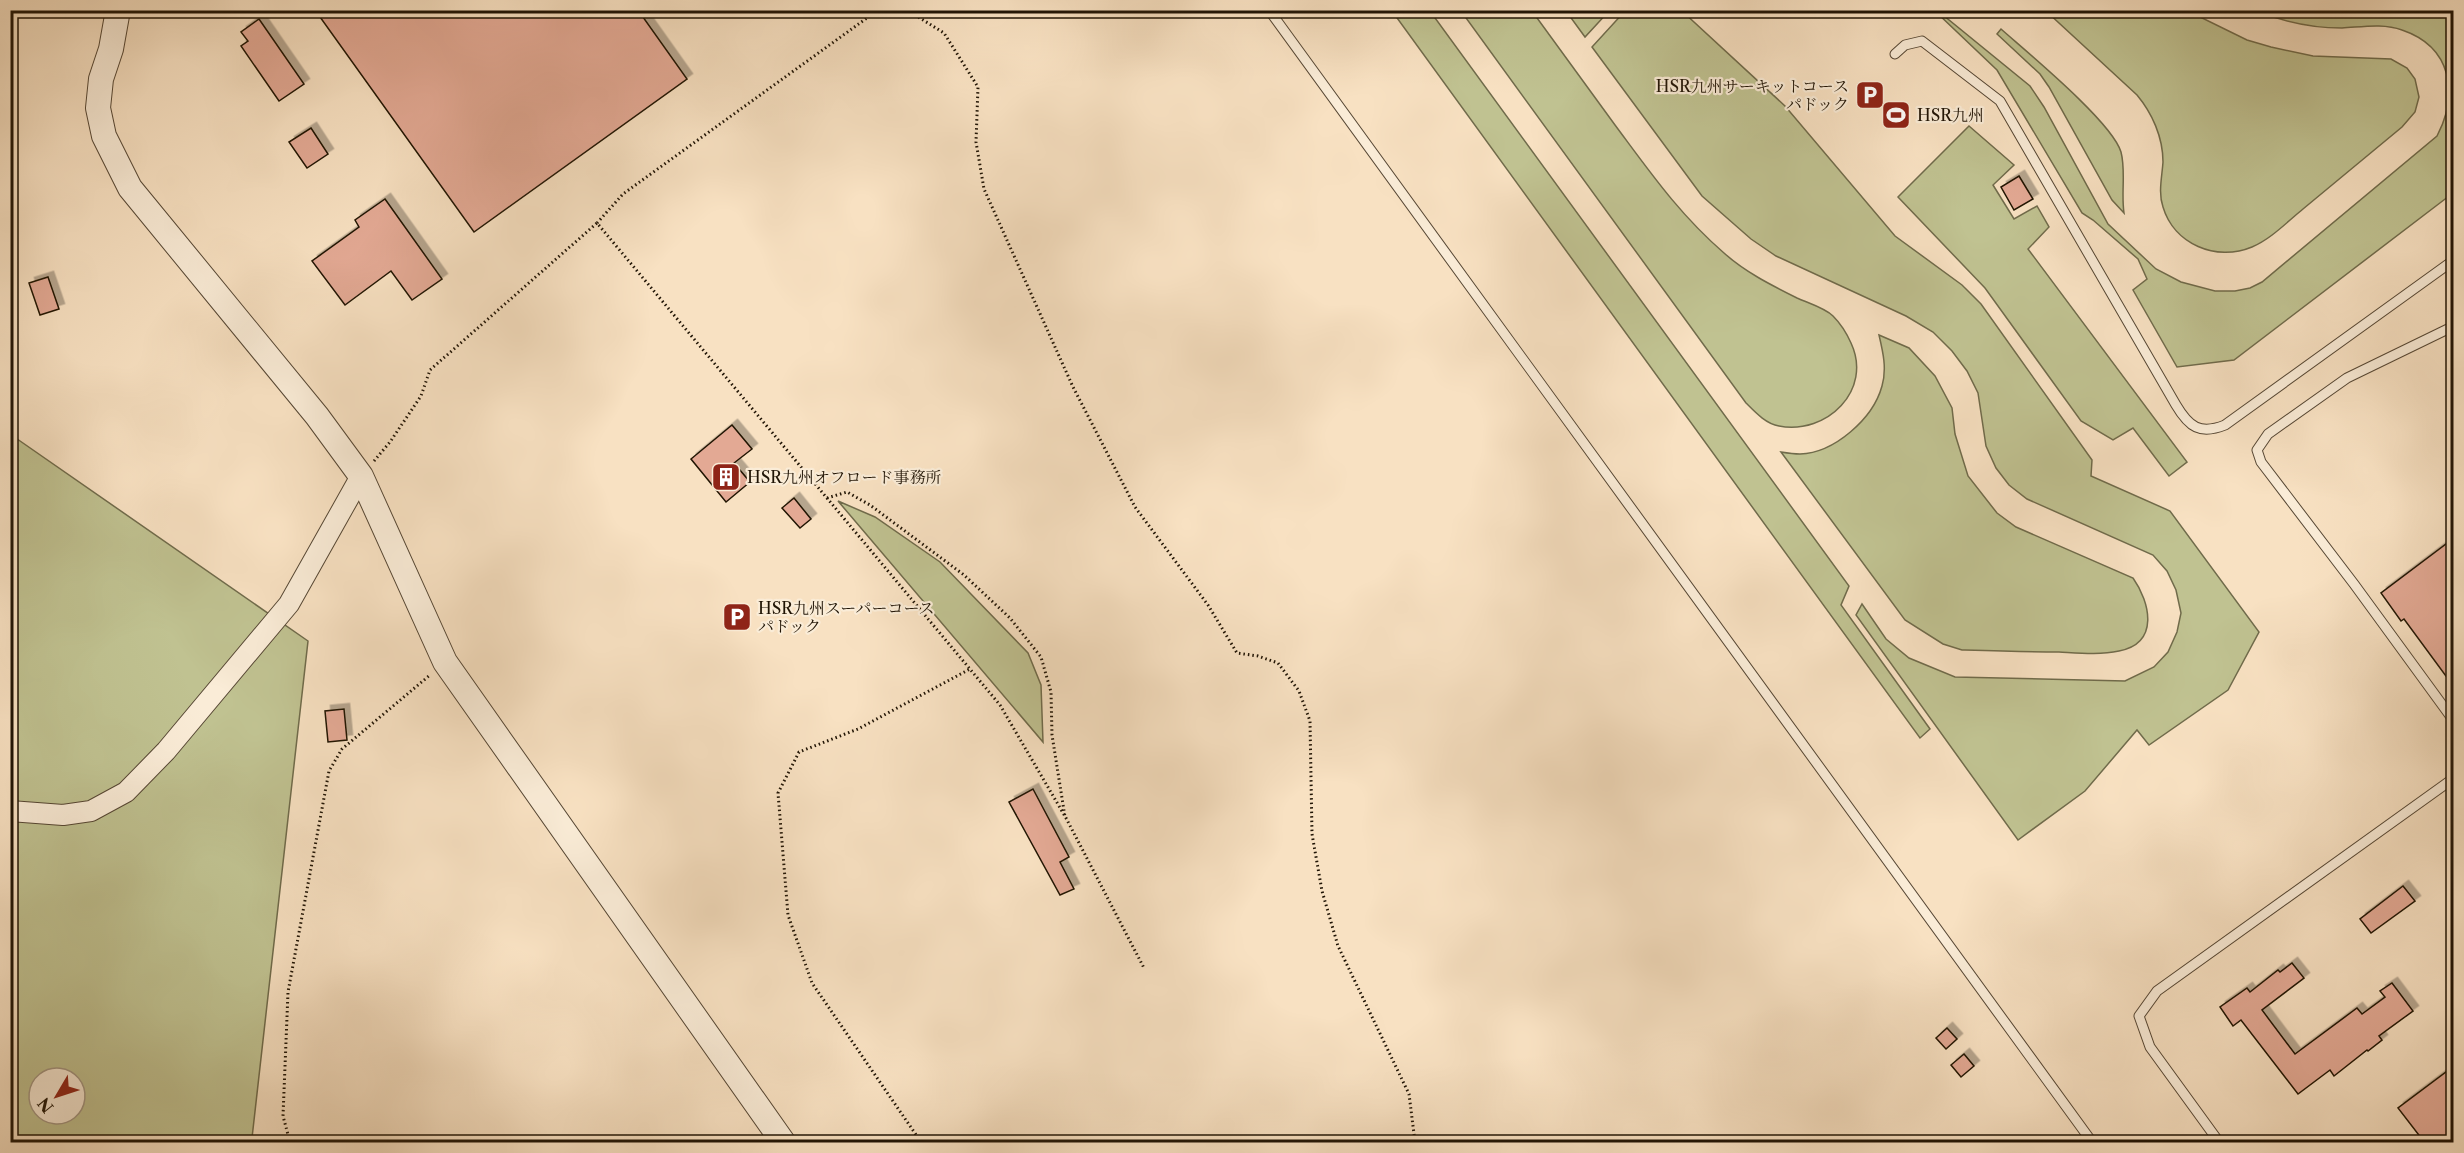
<svg xmlns="http://www.w3.org/2000/svg" width="2464" height="1153" viewBox="0 0 2464 1153" font-family="'Libre Caslon Text','Noto Serif JP',serif">
  <style>
    .green { fill: #c0c291; stroke: #706b4b; stroke-width: 1.5; fill-rule: evenodd }
    .building { fill: #e3a994; stroke: #201405; stroke-width: 1.5; filter: url(#shadow) }
    .lines { fill: none; stroke-linecap: round; stroke-linejoin: round }
    .service-casing { stroke: #564734; stroke-width: 11 }
    .minor-casing { stroke: #564734; stroke-width: 22 }
    .tertiary-casing { stroke: #564734; stroke-width: 26 }
    .path { stroke: #201405; stroke-width: 3; stroke-dasharray: 1.5 3; stroke-linecap: butt }
    .service { stroke: #faecd7; stroke-width: 9 }
    .minor { stroke: #faecd7; stroke-width: 20 }
    .tertiary { stroke: #faecd7; stroke-width: 24 }
    .labels { text-anchor: middle; dominant-baseline: central; stroke-width: 4.5; stroke-linejoin: round; paint-order: stroke }
    .poi-label { font-size: 16px; fill: #201405; stroke: #faecd7; text-anchor: start }
  </style>
  <defs>
    <filter id="shadow"><feDropShadow dx="5.5" dy="-5.5" stdDeviation="0" flood-color="#0004"/></filter>
  </defs>
  <rect width="100%" height="100%" fill="#f8e1c2"/>
  <filter id="stains"><feTurbulence type="fractalNoise" baseFrequency=".00333" numOctaves="4"/><feColorMatrix values="0 0 0 0 .2 0 0 0 0 .09 0 0 0 0 .02 0 0 0 .5 -.17"/></filter>
  <radialGradient id="worn" r=".72"><stop offset=".6" stop-color="#630" stop-opacity="0"/><stop offset="1" stop-color="#630" stop-opacity=".3"/></radialGradient>
  <g class="green">
    <polygon points="1392,11 1430,11 1849,586 1841,605 1930,729 1920,738"/>
    <path d="M1461 11H1532C1560 49 1587 87 1615 125 1650 172 1679 214 1724 253 1745 272 1771 285 1797 298 1808 303 1825 308 1833 316 1840 323 1847 334 1851 343 1873 390 1827 435 1779 426 1766 424 1755 412 1746 403Z"/>
    <polygon points="1566,11 1609,11 1585,37"/>
    <polygon points="1625,11 1682,11 1785,106 1895,236 1962,285 1981,304 2092,460 2091,476 2170,511 2259,632 2228,690 2149,745 2137,730 2085,791 2018,840 1856,615 1862,604 1886,639 1909,658 1955,677 2125,681 2154,667 2168,652 2177,632 2181,613 2176,590 2167,571 2153,555 2027,499 2009,485 1996,468 1986,446 1978,393 1967,371 1952,351 1933,332 1906,316 1776,256 1751,239 1702,196 1592,47"/>
    <path d="M1935 11H1938L2030 86 2044 107 2108 224 2156 269 2181 282 2215 291H2235L2250 288 2262 282 2437 136C2459 94 2452 47 2402 30 2383 23 2362 27 2342 28 2314 28 2282 21 2256 11H2453V193L2234 360 2177 367 2133 290 2147 279 2138 259 2093 220 2082 213 1997 70Z"/>
    <path d="M2046 11H2188L2247 40 2271 47 2313 56 2391 59 2407 68 2415 79 2419 97 2415 112 2402 127C2369 154 2336 182 2303 209 2287 222 2271 239 2252 247 2216 262 2174 244 2163 207 2158 193 2162 177 2163 162 2163 137 2152 113 2137 95Z"/>
    <path d="M2001 29C2028 53 2112 122 2121 152 2126 171 2121 193 2124 213L2112 200 2049 87 2040 74 1997 34Z"/>
    <polygon points="1969,126 2014,165 1993,185 2014,219 2037,206 2049,227 2028,249 2187,462 2169,476 2133,428 2113,440 2081,421 1985,288 1898,197"/>
    <path d="M1879 335 1909 348 1935 376 1952 408 1955 434 1968 476 1997 513 2016 527 2133 578C2150 602 2160 643 2119 651 2100 655 2079 653 2059 652 2027 652 1995 651 1962 650L1943 644 1905 620 1781 452C1787 453 1793 454 1800 454 1834 453 1873 419 1882 386 1887 369 1883 352 1879 335Z"/>
    <path d="M10 434 308 641 252 1138 256 1142H11ZM39 1078H75V1114H39Z"/>
    <polygon points="838,501 875,517 940,562 1028,653 1041,685 1043,742"/>
  </g>
  <g class="building">
    <polygon points="315,10 638,10 687,79 474,232"/>
    <polygon points="259,19 304,84 279,101 241,46 248,41 241,32"/>
    <polygon points="311,128 328,154 307,168 289,142"/>
    <polygon points="2019,176 2033,199 2014,210 2001,187"/>
    <polygon points="385,199 442,279 412,300 391,271 345,305 312,261 359,227 355,220"/>
    <polygon points="48,277 59,309 40,315 29,283"/>
    <polygon points="732,425 752,449 734,463 750,482 726,502 691,459"/>
    <polygon points="794,498 811,519 800,528 782,508"/>
    <polygon points="2454,538 2454,687 2404,619 2401,621 2381,593"/>
    <polygon points="344,709 347,740 328,742 325,711"/>
    <polygon points="1033,789 1069,857 1060,862 1074,889 1060,895 1009,802"/>
    <polygon points="2403,886 2415,901 2371,933 2360,919"/>
    <polygon points="2292,963 2304,978 2262,1010 2295,1054 2357,1008 2362,1014 2385,997 2380,991 2392,983 2413,1011 2379,1036 2382,1040 2368,1051 2367,1050 2334,1076 2330,1070 2298,1094 2241,1020 2233,1026 2220,1007 2247,988 2250,992 2278,970 2280,972"/>
    <polygon points="1947,1028 1957,1039 1946,1049 1936,1038"/>
    <polygon points="1964,1054 1974,1066 1961,1077 1951,1065"/>
    <polygon points="2454,1066 2454,1143 2425,1143 2398,1108"/>
  </g>
  <g class="lines">
    <g class="service-casing">
      <g id="service">
        <polyline points="1269,10 2092,1142"/>
        <path d="M1895 54 1905 45 1922 41 2000 101 2176 405C2189 427 2200 435 2225 425L2454 260"/>
        <polyline points="2454,326 2347,378 2268,434 2257,450 2261,462 2354,584 2454,721"/>
        <polyline points="2219,1142 2150,1047 2139,1016 2157,991 2454,778"/>
      </g>
    </g>
    <g class="minor-casing">
      <polyline id="minor" points="10,811 63,815 91,811 126,792 166,751 289,604 361,476"/>
    </g>
    <g class="tertiary-casing">
      <polyline id="tertiary" points="118,10 111,49 101,79 98,108 104,136 130,188 317,416 361,476 445,662 783,1142"/>
    </g>
    <g class="path">
      <polyline points="907,10 944,33 978,87 976,142 984,189 1073,387 1135,507 1208,605 1237,653 1258,656 1278,663 1299,691 1310,721 1312,834 1322,891 1338,946 1409,1094 1415,1142"/>
      <polyline points="597,223 623,194 878,10"/>
      <polyline points="374,461 390,442 421,396 430,370 597,223 1000,705 1066,818 1144,968"/>
      <polyline points="827,498 847,492 870,505 964,575 1010,618 1041,657 1051,692 1052,735 1065,817"/>
      <polyline points="290,1142 283,1116 288,992 329,771 342,749 430,675"/>
      <polyline points="921,1142 812,983 788,915 778,793 799,752 858,729 970,669"/>
    </g>
    <use href="#service" class="service"/>
    <use href="#minor" class="minor"/>
    <use href="#tertiary" class="tertiary"/>
  </g>
  <defs>
    <g id="parking-square" transform="scale(1.5)"><rect x="-9" y="-9" width="18" height="18" rx="4" fill="#8f2418" stroke="#faecd7"/><path d="M-3.5-5.5H1a3.5 3.5 0 0 1 0 7H-1V5.5H-3.5ZM-1-3.4V-.6H.8a1.4 1.4 0 0 0 0-2.8Z" fill="#fff"/></g>
    <g id="stadium-square" transform="scale(1.5)"><rect x="-9" y="-9" width="18" height="18" rx="4" fill="#8f2418" stroke="#faecd7"/><path d="M0-5a6.5 5 0 1 0 0 10a6.5 5 0 1 0 0-10ZM-3.5-1.8h7v3.6h-7Z" fill="#fff"/></g>
    <g id="building-square" transform="scale(1.5)"><rect x="-9" y="-9" width="18" height="18" rx="4" fill="#8f2418" stroke="#faecd7"/><path d="M-4-6H4V6H1V3H-1V6H-4ZM-2.5-4.3h1.7v1.8h-1.7ZM.8-4.3h1.7v1.8H.8ZM-2.5-1h1.7V.8h-1.7ZM.8-1h1.7V.8H.8Z" fill="#fff"/></g>
  </defs>
  <g fill-rule="evenodd">
    <use href="#parking-square" x="1870" y="95"/>
    <use href="#stadium-square" x="1896" y="115"/>
    <use href="#building-square" x="726" y="477"/>
    <use href="#parking-square" x="737" y="617"/>
  </g>
  <g class="labels">
    <g class="poi-label">
      <text x="1849" y="86" text-anchor="end">HSR九州サーキットコース<tspan x="1849" dy="18">パドック</tspan></text>
      <text x="1917" y="115">HSR九州</text>
      <text x="747" y="477">HSR九州オフロード事務所</text>
      <text x="758" y="608">HSR九州スーパーコース<tspan x="758" dy="18">パドック</tspan></text>
    </g>
  </g>
  <rect width="2464" height="1153" fill="none" stroke="#f8e1c2" stroke-width="36"/>
  <rect x="12" y="12" width="2440" height="1129" fill="none" stroke="#201405" stroke-width="3"/>
  <rect x="18" y="18" width="2428" height="1117" fill="none" stroke="#201405" stroke-width="1.5"/>
  <g transform="translate(57 1096) rotate(231)"><circle r="28" fill="#faecd7" stroke="#a39683" stroke-width="1.5"/>
  <path d="M0-4.5L10 22L0 15L-10 22Z" fill="#8f2418"/>
  <text y="-9" font-size="16" font-weight="bold" text-anchor="middle" fill="#201405">N</text>
  </g>
  <rect width="100%" height="100%" filter="url(#stains)"/>
  <rect width="100%" height="100%" fill="url(#worn)"/>
</svg>
